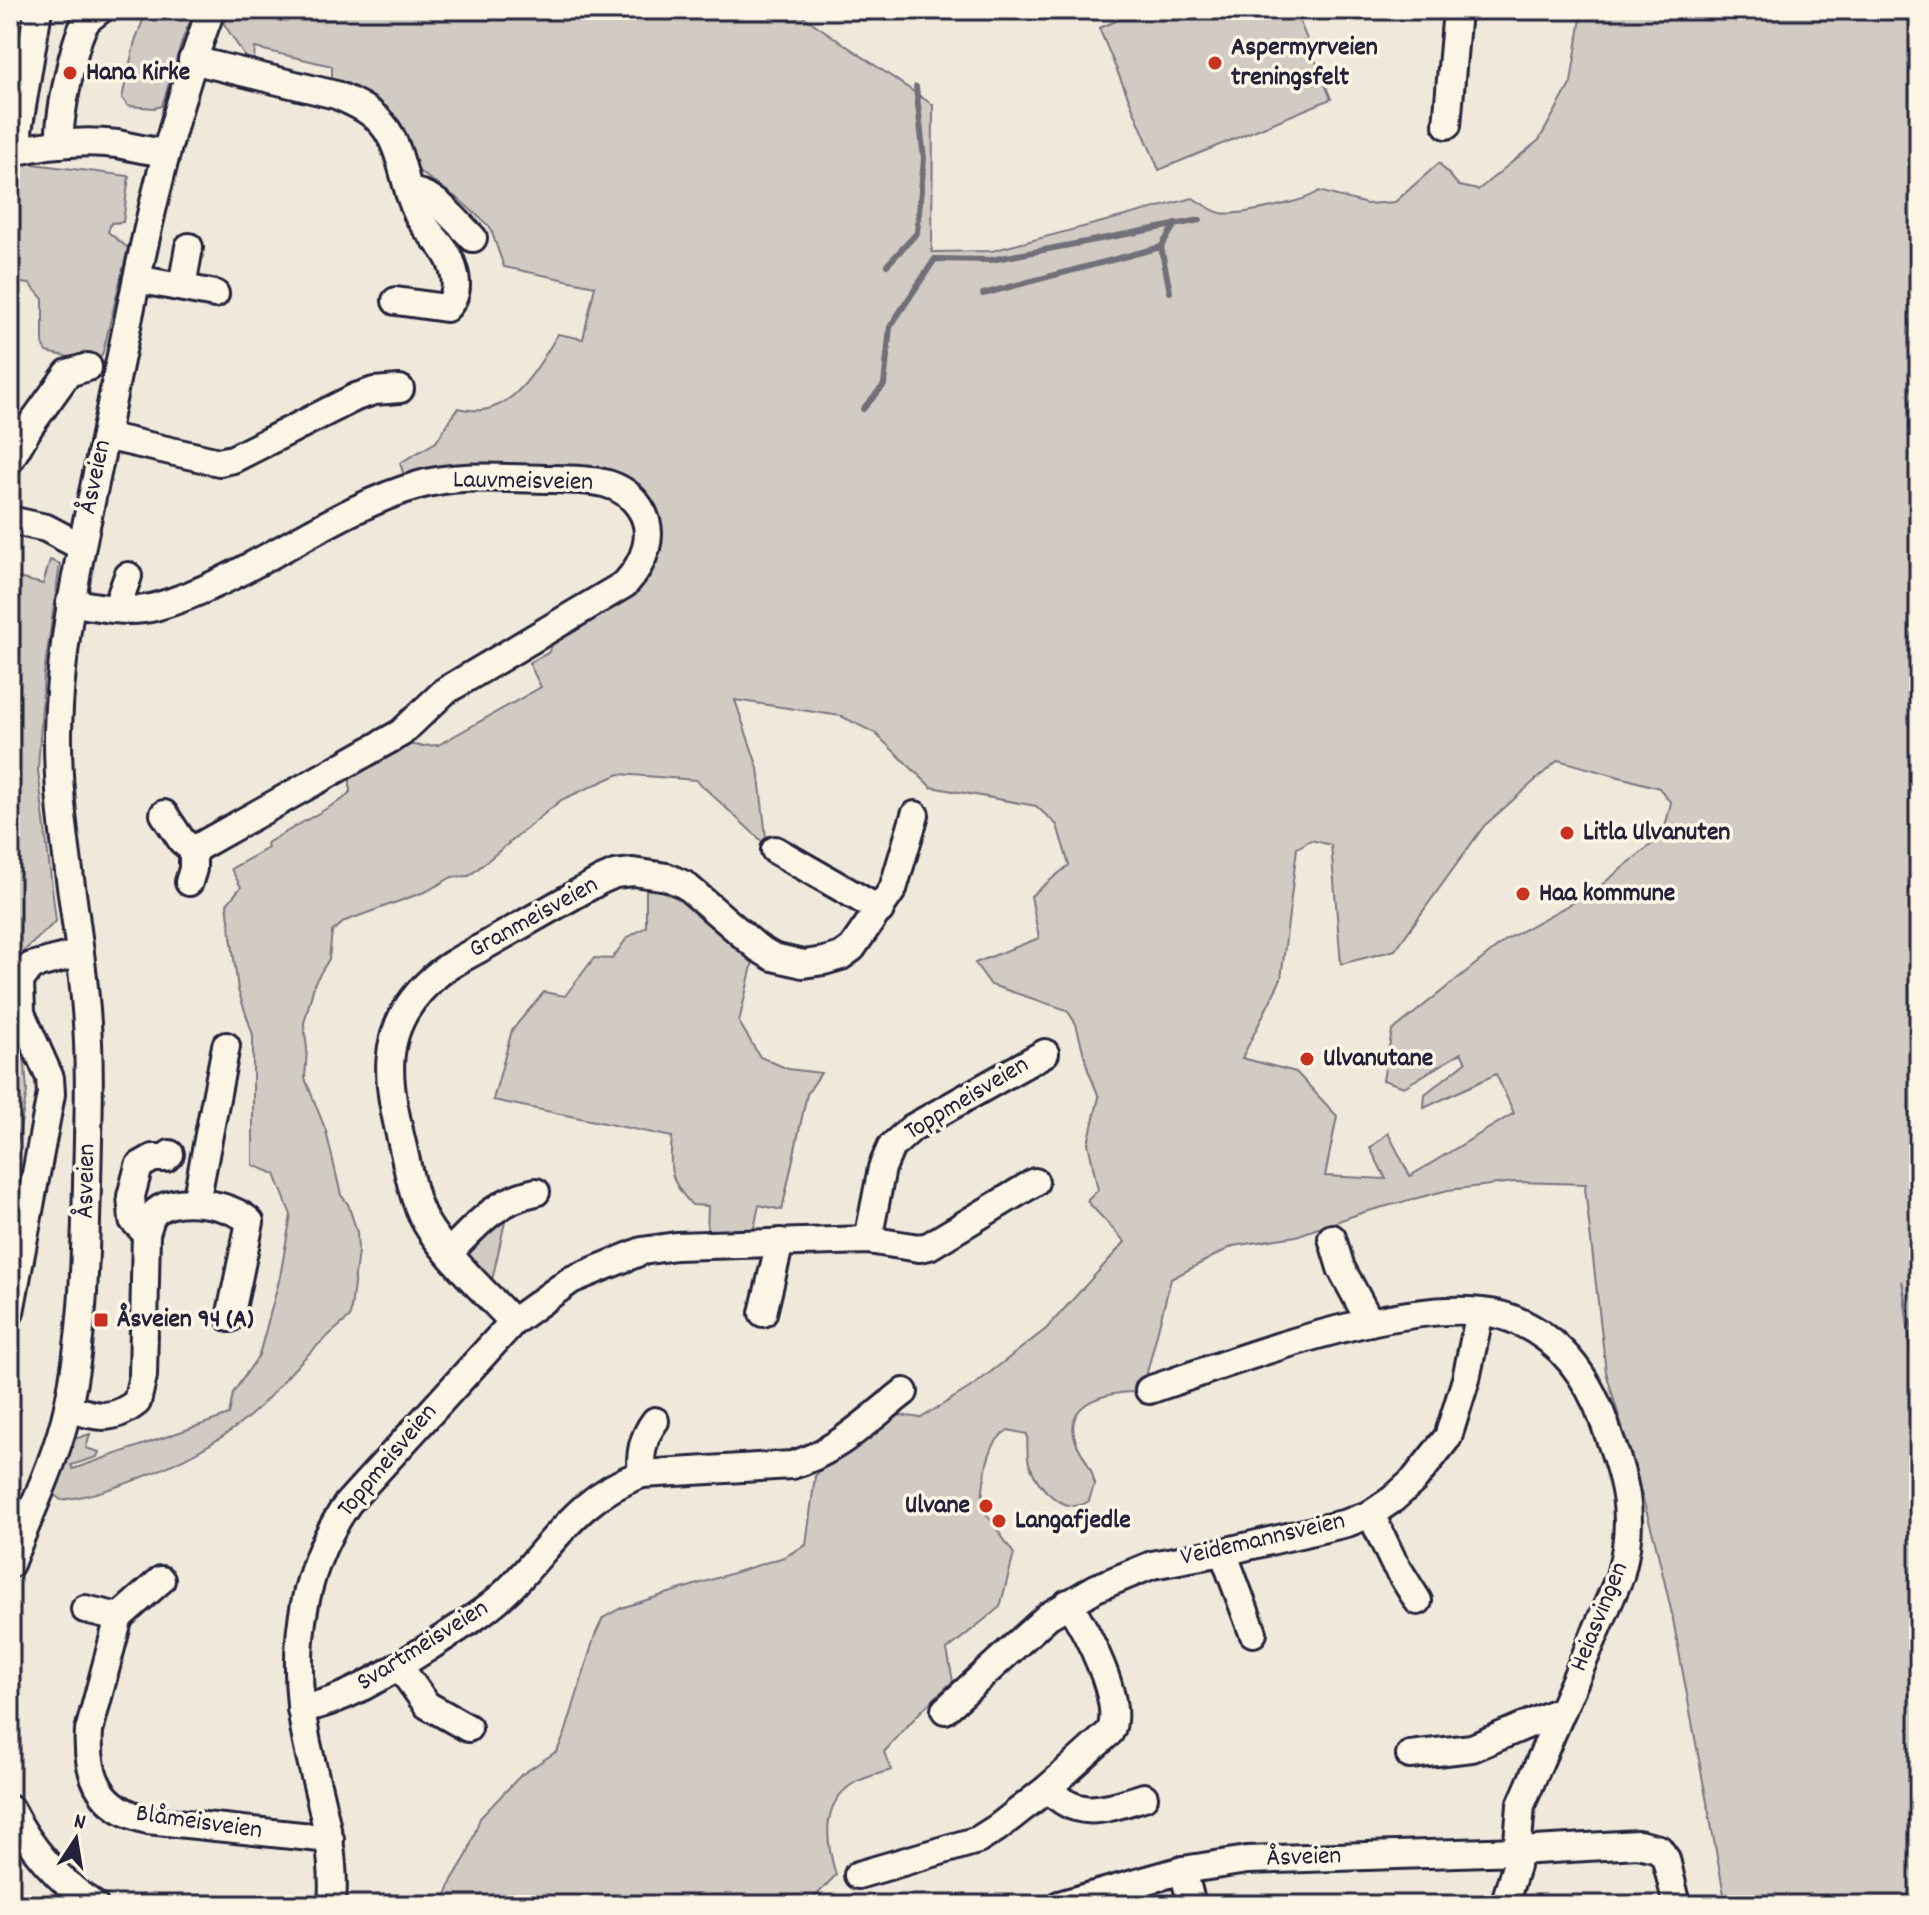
<svg xmlns="http://www.w3.org/2000/svg" width="1929" height="1915" viewBox="0 0 1929 1915" font-family="Dekko,sans-serif">
  <style>
    .green { fill: #d1cbc3; stroke: #7a767f; stroke-width: 2; fill-rule: evenodd }
    .lines { fill: none; stroke-linecap: round; stroke-linejoin: round }
    .stream { stroke: #716f79; stroke-width: 6 }
    .minor-casing { stroke: #22223b; stroke-width: 32 }
    .minor { stroke: #fcf5e5; stroke-width: 26 }
    .poi-dot { fill: #c8321e; stroke: #fcf5e5; stroke-width: 3 }
    .labels { text-anchor: middle; dominant-baseline: central; stroke-width: 7; stroke-linejoin: round; paint-order: stroke }
    .poi-label { font-size: 26px; font-weight: bold; fill: #22223b; stroke: #fcf5e5; text-anchor: start }
    .street-label { font-size: 26px; fill: #22223b; stroke: #fcf5e5 }
  </style>
  <rect width="100%" height="100%" fill="#efe8db"/>
  <filter id="ink" filterUnits="userSpaceOnUse"><feTurbulence type="fractalNoise" baseFrequency=".0125" numOctaves="2"/><feDisplacementMap in="SourceGraphic" scale="16" xChannelSelector="R" yChannelSelector="G"/><feConvolveMatrix kernelMatrix="1 2 1 2 8 2 1 2 1" color-interpolation-filters="sRGB"/></filter>
  <g filter="url(#ink)">
    <g class="green">
      <polygon points="10,10 27,10 18,162 129,176 123,222 111,223 108,232 128,248 103,352 98,363 46,352 43,343 43,299 30,284 10,282"/>
      <polygon points="147,10 195,10 183,38 162,106 155,108 128,106 122,98 135,41"/>
      <path d="M230 10H794L933 105 932 252 992 251 1193 198C1201 203 1212 211 1221 213 1237 216 1306 202 1319 191L1367 204 1395 202 1439 163 1459 186 1478 190 1539 140 1571 83 1582 11 1919 10V1363L1902 1280 1919 1413V1905H1726L1672 1614 1655 1541 1606 1372 1585 1188 1586 1184 1515 1182 1448 1190 1364 1212 1296 1236 1233 1246 1171 1279 1142 1392C1111 1391 1061 1400 1076 1442 1081 1454 1094 1470 1094 1483 1094 1488 1090 1496 1089 1501 1064 1517 1039 1488 1030 1466 1026 1458 1028 1443 1027 1434L1008 1430C984 1444 985 1481 981 1506L1014 1554 1000 1607 947 1650 953 1681 922 1710 884 1752 891 1770C879 1774 865 1777 854 1783 820 1804 826 1842 836 1875L807 1905H442L452 1880 467 1855 480 1818 521 1775 557 1751 565 1734 595 1635 603 1618 621 1608 784 1557 806 1545 815 1476 836 1453 875 1427 900 1415 921 1418 974 1385 1046 1329 1125 1242 1087 1201 1098 1190 1088 1143 1099 1097 1088 1070 1076 1024 1067 1010 991 985 975 963 1039 938 1031 896 1069 865 1057 825 1036 806 931 787 875 733 841 716 735 700 758 768 767 846 696 780 619 774 561 800 469 876 452 877 427 891 345 921 332 932 329 959 315 982 304 1023 307 1049 305 1078 326 1131 341 1195 348 1204 357 1232 358 1251 350 1317C331 1333 312 1349 296 1367 279 1385 264 1405 245 1420 201 1456 117 1493 61 1500L53 1494 74 1439 90 1434 86 1448 99 1452 97 1457 71 1465 73 1469 229 1415 233 1393 259 1355 280 1277 291 1215 275 1174 253 1165V1035L238 990 227 904 241 887 231 869 268 848 267 843 343 799 350 792V774L404 744 422 746 438 745 541 687 529 663 548 653 558 635 649 578 659 552 660 523 644 496 405 478 400 463 436 442 458 408C510 422 535 371 558 334L583 339 595 286 504 267 490 227 461 201 407 163 332 82V66L255 48 253 69 224 24ZM1558 760 1659 788 1671 803 1663 835 1594 891 1507 939 1392 1031 1383 1080 1404 1087 1461 1053 1466 1062 1425 1094 1424 1108 1496 1074 1514 1113 1410 1176 1388 1133 1370 1148 1386 1179 1325 1176 1337 1116 1296 1072 1242 1058 1281 979 1297 848 1311 840 1331 845 1341 964 1395 950 1484 826Z"/>
      <polygon points="1142,10 1295,10 1331,99 1159,170 1099,28"/>
      <polygon points="50,560 60,564 44,674 38,770 56,921 23,952 10,981 10,576 43,584"/>
      <path d="M646 881 691 902 754 957 739 1022 760 1057 788 1069 821 1073 807 1094 782 1210 759 1205 754 1229 707 1231 708 1206 692 1205C669 1181 669 1169 672 1137L493 1100 512 1030 544 992 565 996 594 958 612 959 627 938 646 927Z"/>
      <polygon points="10,1026 16,1035 15,1039 25,1063 27,1092 10,1180"/>
      <polygon points="506,1217 491,1285 467,1255 466,1249"/>
    </g>
    <g class="lines">
      <g class="stream">
        <polyline points="887,265 917,233 924,159 916,87"/>
        <polyline points="1170,292 1161,247 1176,223"/>
        <polyline points="983,294 1161,247"/>
        <polyline points="863,409 884,385 890,327 935,259 991,260 1200,220"/>
      </g>
      <g class="minor-casing">
        <g id="minor">
          <path d="M192 60 336 95C355 103 375 112 387 130 404 156 404 190 419 217 429 235 448 248 453 268 458 283 457 297 446 308L396 301"/>
          <polyline points="1447,125 1457,10"/>
          <path d="M60 144C58 121 73 41 86 22 89 18 96 13 100 10"/>
          <polyline points="20,150 18,131 38,10"/>
          <path d="M10 153C44 144 82 140 117 144 134 147 149 152 166 152"/>
          <path d="M409 192C433 190 457 223 473 238"/>
          <polyline points="137,279 215,294"/>
          <polyline points="182,287 189,247"/>
          <polyline points="105,436 219,462 233,459 356,397 374,391 400,389"/>
          <polyline points="10,460 30,426 68,373 88,367"/>
          <polyline points="10,520 46,528 80,546"/>
          <path d="M70 602C97 607 128 614 155 607 246 582 329 510 419 485 462 473 508 479 552 479 584 480 620 477 640 508 657 534 644 563 625 584L445 691 401 733 193 850"/>
          <polyline points="116,609 128,576"/>
          <polyline points="164,814 182,841 193,850"/>
          <polyline points="775,850 880,910"/>
          <polyline points="189,882 193,869 193,850"/>
          <polyline points="196,1202 226,1046"/>
          <polyline points="146,1233 133,1220 131,1196 139,1166 153,1158 166,1158 170,1154"/>
          <polyline points="1332,1238 1341,1268 1370,1322"/>
          <polyline points="868,1240 882,1168 891,1147 912,1128 1045,1053"/>
          <path d="M449 1253C475 1226 498 1199 536 1192"/>
          <polyline points="10,1312 51,1094 50,1078 21,1013 20,981 31,966 80,953"/>
          <polyline points="763,1313 780,1242"/>
          <path d="M513 1322C486 1293 454 1264 431 1231 415 1208 410 1179 404 1152 389 1088 374 1034 429 982 447 964 473 953 495 940 530 920 566 900 601 880L615 874 633 872 667 877 685 885 758 948 773 957 803 964 824 961 841 956 852 948 893 889 915 815"/>
          <path d="M1149 1390C1234 1362 1431 1284 1515 1320 1560 1339 1588 1377 1604 1422 1625 1480 1637 1514 1620 1576L1521 1805 1516 1866 1504 1905"/>
          <path d="M68 1408C97 1417 112 1422 137 1402L143 1376 146 1233C148 1228 150 1219 153 1215 170 1192 234 1204 250 1222L230 1318"/>
          <path d="M642 1474C639 1454 643 1437 655 1421"/>
          <polyline points="1371,1514 1393,1561 1418,1601"/>
          <polyline points="1223,1552 1253,1633"/>
          <path d="M10 1564C29 1515 57 1458 68 1407 84 1334 85 1259 87 1185 88 1127 91 1068 86 1010 79 917 57 827 58 733 60 631 85 534 105 435 134 292 160 147 211 10"/>
          <polyline points="85,1609 119,1617"/>
          <path d="M119 1617 89 1731C86 1778 101 1809 148 1820L330 1839"/>
          <polyline points="119,1617 161,1580"/>
          <polyline points="399,1666 427,1705 468,1728"/>
          <path d="M301 1709C349 1700 391 1671 432 1645 461 1626 491 1609 515 1583 557 1538 581 1496 642 1474L792 1465C835 1453 869 1419 904 1392"/>
          <polyline points="945,1710 1048,1616 1096,1588 1152,1565 1223,1552 1347,1523 1371,1514 1393,1499 1414,1480 1448,1437 1466,1379 1480,1312"/>
          <polyline points="1410,1755 1472,1748 1562,1710"/>
          <path d="M1048 1788C1078 1822 1107 1808 1144 1797"/>
          <path d="M10 1809C30 1848 58 1880 94 1905"/>
          <polyline points="1183,1870 1192,1905"/>
          <path d="M858 1875 978 1840 997 1828 1048 1788 1110 1732C1125 1703 1086 1629 1068 1603"/>
          <path d="M332 1905C337 1849 319 1797 307 1743 290 1660 298 1574 348 1503L513 1322 571 1280 642 1251 676 1246 868 1240 919 1248 929 1246 1035 1182"/>
          <polyline points="1059,1905 1183,1870 1247,1860 1518,1851 1638,1844 1659,1849 1666,1859 1677,1905"/>
        </g>
      </g>
      <use href="#minor" class="minor"/>
    </g>
  </g>
  <g class="poi-dot">
    <circle cx="1215" cy="63" r="8"/>
    <circle cx="70" cy="73" r="8"/>
    <circle cx="1567" cy="833" r="8"/>
    <circle cx="1523" cy="894" r="8"/>
    <circle cx="1307" cy="1059" r="8"/>
    <rect x="93" y="1312" width="16" height="16" rx="4"/>
    <circle cx="986" cy="1506" r="8"/>
    <circle cx="999" cy="1521" r="8"/>
  </g>
  <g class="labels">
    <g class="poi-label">
      <text x="1231" y="48">Aspermyrveien<tspan x="1231" dy="30">treningsfelt</tspan></text>
      <text x="86" y="73">Hana Kirke</text>
      <text x="1583" y="833">Litla Ulvanuten</text>
      <text x="1539" y="894">Haa kommune</text>
      <text x="1323" y="1059">Ulvanutane</text>
      <text x="117" y="1320">Åsveien 94 (A)</text>
      <text x="970" y="1506" text-anchor="end">Ulvane</text>
      <text x="1015" y="1521">Langafjedle</text>
    </g>
    <g class="street-label">
      <text transform="translate(96 477) rotate(-78)">Åsveien</text>
      <text transform="translate(523 482) rotate(1)">Lauvmeisveien</text>
      <text transform="translate(534 918) rotate(-29)">Granmeisveien</text>
      <text transform="translate(967 1099) rotate(-31)">Toppmeisveien</text>
      <text transform="translate(87 1181) rotate(-89)">Åsveien</text>
      <text transform="translate(388 1461) rotate(-50)">Toppmeisveien</text>
      <text transform="translate(1263 1540) rotate(-13)">Veidemannsveien</text>
      <text transform="translate(1600 1617) rotate(-68)">Heiasvingen</text>
      <text transform="translate(423 1646) rotate(-32)">Svartmeisveien</text>
      <text transform="translate(199 1823) rotate(8)">Blåmeisveien</text>
      <text transform="translate(1304 1858) rotate(-2)">Åsveien</text>
    </g>
  </g>
  <rect width="1929" height="1915" fill="none" stroke="#fcf5e5" stroke-width="40"/>
  <rect x="20" y="20" width="1889" height="1875" fill="none" stroke="#22223b" stroke-width="3" filter="url(#ink)"/>
  <g transform="translate(76 1839) rotate(12)" stroke="#fcf5e5" stroke-width="6" paint-order="stroke">
  <path d="M0-6L14 30L0 20L-14 30Z" fill="#22223b"/>
  <text y="-12" font-size="22" font-weight="bold" text-anchor="middle" fill="#22223b">N</text>
  </g>
</svg>
